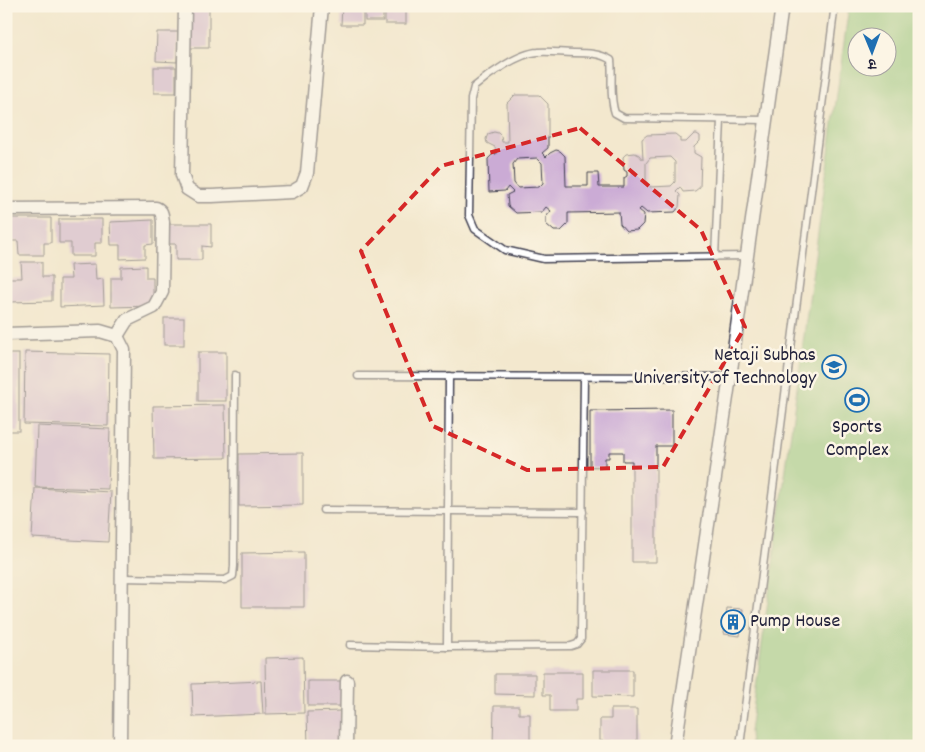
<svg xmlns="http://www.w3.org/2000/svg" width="925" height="752" viewBox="0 0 925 752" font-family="Dekko,'Playpen Sans Deva',sans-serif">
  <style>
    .green { fill: #8ec77b; stroke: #58745b; fill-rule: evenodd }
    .building { fill: #cbabd5; fill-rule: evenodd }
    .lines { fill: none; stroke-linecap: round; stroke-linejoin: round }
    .lane-casing { stroke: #414051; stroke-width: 9 }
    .street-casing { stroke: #414051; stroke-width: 15 }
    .lane { stroke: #fff; stroke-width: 6 }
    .street { stroke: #fff; stroke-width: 12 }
    .marked { fill: none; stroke: #d62828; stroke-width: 4; stroke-dasharray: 10 6; stroke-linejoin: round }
    .labels { text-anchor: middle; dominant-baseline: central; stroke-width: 5; stroke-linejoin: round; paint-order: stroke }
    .poi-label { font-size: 20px; fill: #22223b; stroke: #fcf5e5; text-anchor: end }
  </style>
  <rect width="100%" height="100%" fill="#fcf5e5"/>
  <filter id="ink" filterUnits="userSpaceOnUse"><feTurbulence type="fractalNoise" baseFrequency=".02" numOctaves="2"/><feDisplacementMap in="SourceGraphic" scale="10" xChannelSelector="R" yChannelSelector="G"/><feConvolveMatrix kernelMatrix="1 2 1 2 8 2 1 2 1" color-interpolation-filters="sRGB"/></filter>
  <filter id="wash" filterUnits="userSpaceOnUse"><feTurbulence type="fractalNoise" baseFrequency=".0096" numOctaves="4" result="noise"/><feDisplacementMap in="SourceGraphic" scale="20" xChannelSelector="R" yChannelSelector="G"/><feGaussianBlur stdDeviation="1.12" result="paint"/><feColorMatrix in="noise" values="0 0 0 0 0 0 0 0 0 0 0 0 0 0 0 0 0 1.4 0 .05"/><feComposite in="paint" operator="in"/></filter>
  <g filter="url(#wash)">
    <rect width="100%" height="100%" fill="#f3e8ce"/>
    <path class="green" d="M849 6H919V746H751L750 732ZM858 38H888V68H858Z"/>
    <g id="blocks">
      <g class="building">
        <polygon points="188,6 209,6 209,48 187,48"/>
        <polygon points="342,6 363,6 363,25 341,25"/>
        <rect x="365" y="6" width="18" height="15"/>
        <rect x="385" y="6" width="21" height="18"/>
        <polygon points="157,32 178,32 177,62 156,61"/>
        <rect x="154" y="67" width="22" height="26"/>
        <path d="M515 95H539L548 104V148L542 153 546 157 550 153 556 150 560 151 565 156 566 186H588V173H598L599 187H624V178L627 176V172L624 170 623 157 626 154 635 153 639 155 643 160 642 139 647 135 675 134 680 138V142H686L694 134H697L700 136V141L694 147V153L701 157 700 187 695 191 683 192 680 187 676 191 680 195 679 207 675 212 647 213 641 208 639 210 644 214 643 224 637 230 626 231 620 224 619 212 568 213V224L561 231H554L546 224V217L551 211 546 207 542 212 516 213 508 206 507 195 513 192 508 187 505 191 489 192 488 159 493 154H496L495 147 487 143 486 139 488 134 494 132 498 133 501 136 502 142H508L507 103ZM670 157 675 162V182L671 186 651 187 646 182V163L650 158ZM537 158 542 163 543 183 539 187 518 188 514 183 513 164 517 159Z"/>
        <polygon points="9,218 51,218 51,243 44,243 44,255 19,255 18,241 9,241"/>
        <polygon points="59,219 102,219 102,243 95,243 95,256 71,256 71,243 59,243"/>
        <polygon points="153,220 153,244 145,245 145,258 120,259 120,245 111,245 110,222"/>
        <polygon points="169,224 211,224 211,247 202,246 202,260 176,260 176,244 169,244"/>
        <polygon points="21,262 42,262 42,277 52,277 52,301 9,302 8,278 22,278"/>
        <polygon points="95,264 96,280 103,279 104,305 60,307 60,279 71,279 70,265"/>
        <polygon points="146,266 146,278 153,278 153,306 111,307 111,278 121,278 121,267"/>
        <rect x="164" y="318" width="20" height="27"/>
        <polygon points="25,352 109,354 108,426 24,424"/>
        <rect x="198" y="352" width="28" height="49"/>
        <rect x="6" y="354" width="13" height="77"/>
        <polygon points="225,405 226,458 154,459 153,406"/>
        <polygon points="672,410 672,446 656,446 656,562 632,562 632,461 623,461 623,452 609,452 609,458 605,458 605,467 590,467 590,411"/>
        <polygon points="37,426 110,429 108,489 35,487"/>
        <polygon points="303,453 303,505 239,506 239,454"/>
        <polygon points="35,488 111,492 108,542 32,538"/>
        <polygon points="304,552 304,607 242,607 242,553"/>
        <polygon points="727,608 743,609 740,636 724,634"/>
        <polygon points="303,657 304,713 266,714 265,658"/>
        <polygon points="593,670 633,670 633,697 593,696"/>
        <polygon points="543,672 583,672 583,699 576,699 576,711 550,711 550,695 543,695"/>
        <polygon points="495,674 535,674 535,695 495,694"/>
        <polygon points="261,681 263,714 193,717 192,684"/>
        <rect x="308" y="681" width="34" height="25"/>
        <polygon points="494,706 519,706 519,714 530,714 530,743 517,742 517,746 493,746"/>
        <polygon points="611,709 637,709 637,746 611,746 611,741 600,741 600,719 611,719"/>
        <polygon points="341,711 342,746 308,746 307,712"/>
      </g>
    </g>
  </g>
  <g filter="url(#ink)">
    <use href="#blocks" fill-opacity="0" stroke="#414051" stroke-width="1"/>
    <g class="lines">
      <g class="lane-casing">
        <g id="lane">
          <path d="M747 256 544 259 505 250 475 229 469 215 471 99 474 87C489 74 519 53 538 52 550 51 562 53 574 53 587 53 600 53 611 60 613 77 609 96 615 113L624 118 766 120"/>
          <polyline points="715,257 721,120"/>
          <polyline points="358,376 730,377"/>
          <polyline points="323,510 583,512"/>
          <polyline points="122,578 225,580 233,576 234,566 235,375"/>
          <polyline points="350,645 447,647 571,646 577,644 581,639 581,632 584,377"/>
          <polyline points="447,647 449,376"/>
          <polyline points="740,746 834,12 837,6"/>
        </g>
      </g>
      <g class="street-casing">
        <g id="street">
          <polyline points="185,6 182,175 187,189 198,196 212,196 292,192 302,186 307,173 322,6"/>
          <path d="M6 209 156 208C163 211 162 216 163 222L162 292 154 307 127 320 117 336"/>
          <polyline points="6,334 100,331 117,336 124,350 120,746"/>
          <polyline points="346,746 347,681"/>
          <polyline points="675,746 730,377 782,6"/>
        </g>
      </g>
      <use href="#lane" class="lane"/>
      <use href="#street" class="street"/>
    </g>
  </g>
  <path d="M0 0H925V752H0ZM580 128 701 230 745 327 663 467 527 470 433 426 361 251 441 166Z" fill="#f3e8ce" fill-opacity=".55" fill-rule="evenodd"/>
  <path class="marked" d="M580 128 701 230 745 327 663 467 527 470 433 426 361 251 441 166Z"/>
  <defs>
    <g id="university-ring" transform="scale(1.25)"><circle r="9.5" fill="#fcf5e5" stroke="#1f6fb2" stroke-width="1.5"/><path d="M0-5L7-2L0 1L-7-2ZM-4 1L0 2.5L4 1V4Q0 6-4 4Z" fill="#1f6fb2"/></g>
    <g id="stadium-ring" transform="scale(1.25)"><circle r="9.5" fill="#fcf5e5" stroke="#1f6fb2" stroke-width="1.5"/><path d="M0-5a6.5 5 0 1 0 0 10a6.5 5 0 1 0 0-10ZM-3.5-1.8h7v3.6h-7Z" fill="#1f6fb2"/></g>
    <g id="building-ring" transform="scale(1.25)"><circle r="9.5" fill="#fcf5e5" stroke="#1f6fb2" stroke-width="1.5"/><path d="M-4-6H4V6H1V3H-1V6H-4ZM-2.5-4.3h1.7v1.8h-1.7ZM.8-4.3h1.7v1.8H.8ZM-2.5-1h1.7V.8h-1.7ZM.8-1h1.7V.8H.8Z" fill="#1f6fb2"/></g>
  </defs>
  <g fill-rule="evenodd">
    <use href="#university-ring" x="834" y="367"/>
    <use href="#stadium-ring" x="857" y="400"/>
    <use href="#building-ring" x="733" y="622"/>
  </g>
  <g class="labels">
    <g class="poi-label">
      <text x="816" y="356">Netaji Subhas<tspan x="816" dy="23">University of Technology</tspan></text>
      <text x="857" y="428" text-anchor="middle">Sports<tspan x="857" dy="23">Complex</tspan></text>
      <text x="750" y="622" text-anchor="start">Pump House</text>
    </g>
  </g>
  <rect width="925" height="752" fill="none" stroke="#fcf5e5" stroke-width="25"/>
  <g transform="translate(872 52) rotate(179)"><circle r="24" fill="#fcf5e5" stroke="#a5a1a1"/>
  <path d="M0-4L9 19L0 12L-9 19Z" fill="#1f6fb2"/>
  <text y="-8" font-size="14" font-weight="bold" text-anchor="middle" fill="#22223b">उ</text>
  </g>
</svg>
